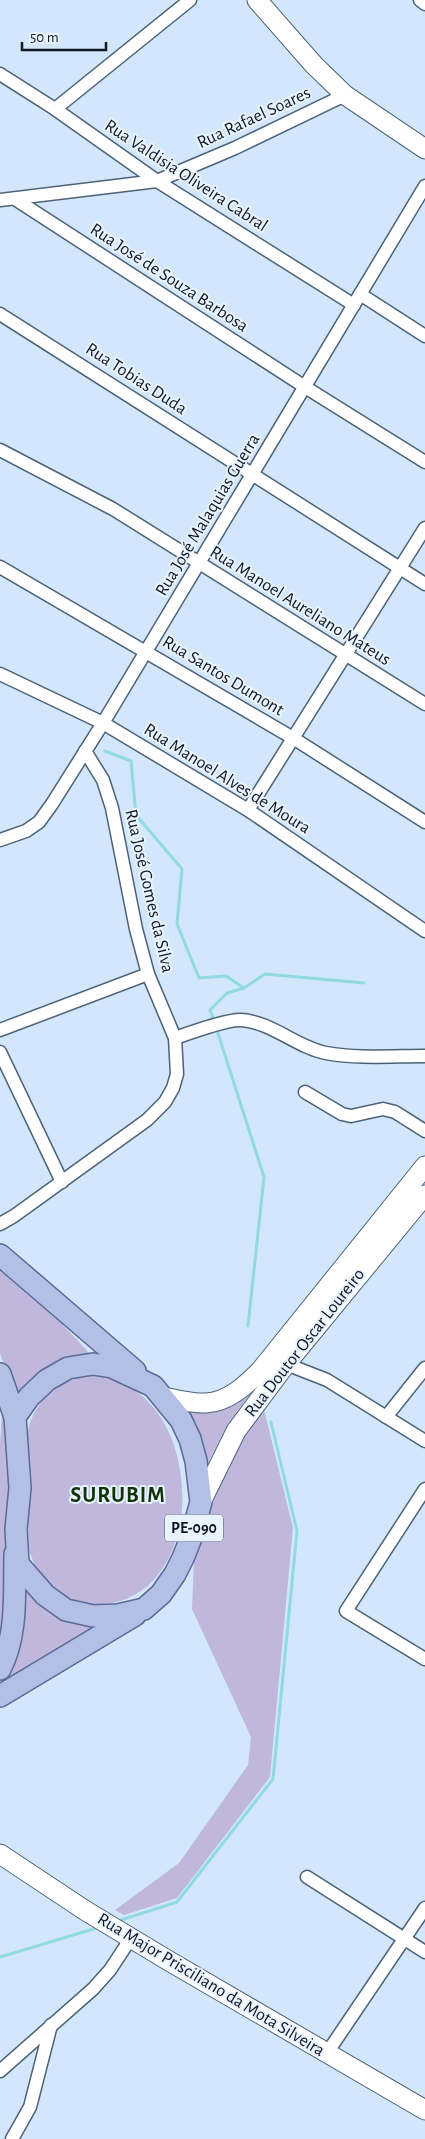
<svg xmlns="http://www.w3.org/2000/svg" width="425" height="2139" viewBox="0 0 425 2139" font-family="'Alegreya Sans',sans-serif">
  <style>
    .green { fill: #bfb8dc }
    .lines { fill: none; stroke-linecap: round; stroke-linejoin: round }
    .stream { stroke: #92dae3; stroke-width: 3 }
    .street-casing { stroke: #4c6278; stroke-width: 15 }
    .secondary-casing { stroke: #4c6278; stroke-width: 21 }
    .primary-casing { stroke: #5a6a97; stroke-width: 24 }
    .street { stroke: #fff; stroke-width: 12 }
    .secondary { stroke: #fff; stroke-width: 19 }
    .primary { stroke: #b4bfe6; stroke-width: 21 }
    .labels { text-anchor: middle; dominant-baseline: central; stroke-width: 4; stroke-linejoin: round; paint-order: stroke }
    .shield { fill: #e9f3fe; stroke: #515a64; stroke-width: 1 }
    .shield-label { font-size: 16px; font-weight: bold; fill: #101922 }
    .street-label { font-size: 18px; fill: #101922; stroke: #e9f3fe }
    .district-label { font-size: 22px; font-weight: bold; letter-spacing: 1px; fill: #123409; stroke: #e9f3fe }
  </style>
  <rect width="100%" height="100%" fill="#d3e7fc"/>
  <g class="green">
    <polygon points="0,1271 61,1323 91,1355 17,1405 0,1353"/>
    <path d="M94 1375C217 1388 212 1629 77 1602 52 1597 35 1572 29 1549 28 1519 26 1488 27 1457 27 1448 25 1438 28 1430 36 1398 61 1378 94 1375Z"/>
    <path d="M253 1390 223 1433 204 1470 187 1411C219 1414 227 1406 253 1390Z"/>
    <polygon points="262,1401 293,1528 270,1777 177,1898 124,1915 115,1910 179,1863 248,1765 251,1737 192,1609 195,1535 203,1503"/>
    <polygon points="2,1410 5,1412 11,1463 7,1605 0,1652 0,1445"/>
    <polygon points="25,1590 31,1595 109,1623 4,1680 2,1679"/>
  </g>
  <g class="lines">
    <g class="stream">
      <polyline points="105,751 131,761 136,815 182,869 177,924 199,978 226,976 244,988 227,993 210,1010 214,1021"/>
      <polyline points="244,988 265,974 364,983"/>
      <polyline points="216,1027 264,1177 248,1326"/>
      <polyline points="118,1921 177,1902 273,1779 297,1531 271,1422"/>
      <polyline points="0,1957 100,1927"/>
    </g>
    <g class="street-casing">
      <g id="street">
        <polyline points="420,0 425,4"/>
        <polyline points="0,74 55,109 157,181 354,305"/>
        <polyline points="55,109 190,0"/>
        <polyline points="15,199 305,387 425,462"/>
        <polyline points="0,200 157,181 235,148 345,95"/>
        <polyline points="360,294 425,336"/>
        <polyline points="0,314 425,584"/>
        <polyline points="0,450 113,509 425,704"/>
        <polyline points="0,567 293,738 425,822"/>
        <polyline points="0,674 103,723 248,810 425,931"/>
        <polyline points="248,810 425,528"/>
        <polyline points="0,840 26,831 39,822 52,804 103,723 425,186"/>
        <polyline points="0,1030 148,974"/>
        <path d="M175 1038C189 1033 228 1019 241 1020 272 1022 296 1047 326 1053 358 1059 393 1056 425 1056"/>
        <polyline points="0,1052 62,1182"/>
        <polyline points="305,1092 342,1114 351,1116 383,1109 395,1112 425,1131"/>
        <polyline points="0,1224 14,1216 147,1120 165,1102 173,1088 177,1074 175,1038 148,974 136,929 112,808 103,780 85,751"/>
        <polyline points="286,1364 327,1380 425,1441"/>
        <polyline points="386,1417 425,1368"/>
        <polyline points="425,1489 346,1611 425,1659"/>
        <polyline points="307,1877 425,1952"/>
        <polyline points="327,2053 425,1908"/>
        <polyline points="0,2071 93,1989 110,1970 131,1938"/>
        <polyline points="12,2139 30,2107 51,2025"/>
      </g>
    </g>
    <g class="secondary-casing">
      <g id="secondary">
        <polyline points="257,0 314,65 345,95 425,149"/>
        <path d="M162 1397C176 1399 192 1404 206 1403 228 1402 246 1385 260 1371L425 1166"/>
        <polyline points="201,1502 236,1431 286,1364 425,1195"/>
        <polyline points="0,1854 86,1911 169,1961 425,2110"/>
      </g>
    </g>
    <g class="primary-casing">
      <g id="primary">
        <polyline points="0,1255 135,1371"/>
        <polygon points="93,1364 112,1367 153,1386 181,1420 190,1439 196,1461 201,1502 191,1538 183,1558 175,1574 161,1594 144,1609 118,1615 93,1616 66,1610 45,1595 18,1564 16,1529 20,1488 15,1417 29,1397 47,1380 68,1368"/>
        <polyline points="0,1374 15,1417"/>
        <path d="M0 1669C18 1635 14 1592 15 1554"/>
        <polyline points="0,1696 135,1615"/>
      </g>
    </g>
    <use href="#street" class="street"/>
    <use href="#secondary" class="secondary"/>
    <use href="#primary" class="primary"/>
  </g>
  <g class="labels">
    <rect class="shield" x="165" y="1514.5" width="58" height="27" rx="4"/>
    <g class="shield-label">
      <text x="194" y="1528">PE-090</text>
    </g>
    <g class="street-label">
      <text transform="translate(254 118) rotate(-25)">Rua Rafael Soares</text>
      <text transform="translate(186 176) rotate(33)">Rua Valdisia Oliveira Cabral</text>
      <text transform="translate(169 278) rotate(33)">Rua José de Souza Barbosa</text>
      <text transform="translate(136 379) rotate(33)">Rua Tobias Duda</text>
      <text transform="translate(208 515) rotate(-59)">Rua José Malaquias Guerra</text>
      <text transform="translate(300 606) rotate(32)">Rua Manoel Aureliano Mateus</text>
      <text transform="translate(223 676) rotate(31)">Rua Santos Dumont</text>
      <text transform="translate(227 779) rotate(32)">Rua Manoel Alves de Moura</text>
      <text transform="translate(149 891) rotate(77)">Rua José Gomes da Silva</text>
      <text transform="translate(305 1343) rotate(-52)">Rua Doutor Oscar Loureiro</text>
      <text transform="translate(211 1985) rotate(31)">Rua Major Prisciliano da Mota Silveira</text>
    </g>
    <g class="district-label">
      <text x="118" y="1495">SURUBIM</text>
    </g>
  </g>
  <path d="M22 42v8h84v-8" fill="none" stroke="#101922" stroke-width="2.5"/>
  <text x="30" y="42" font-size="15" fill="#101922" stroke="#e9f3fe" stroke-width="4" paint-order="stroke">50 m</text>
</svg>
